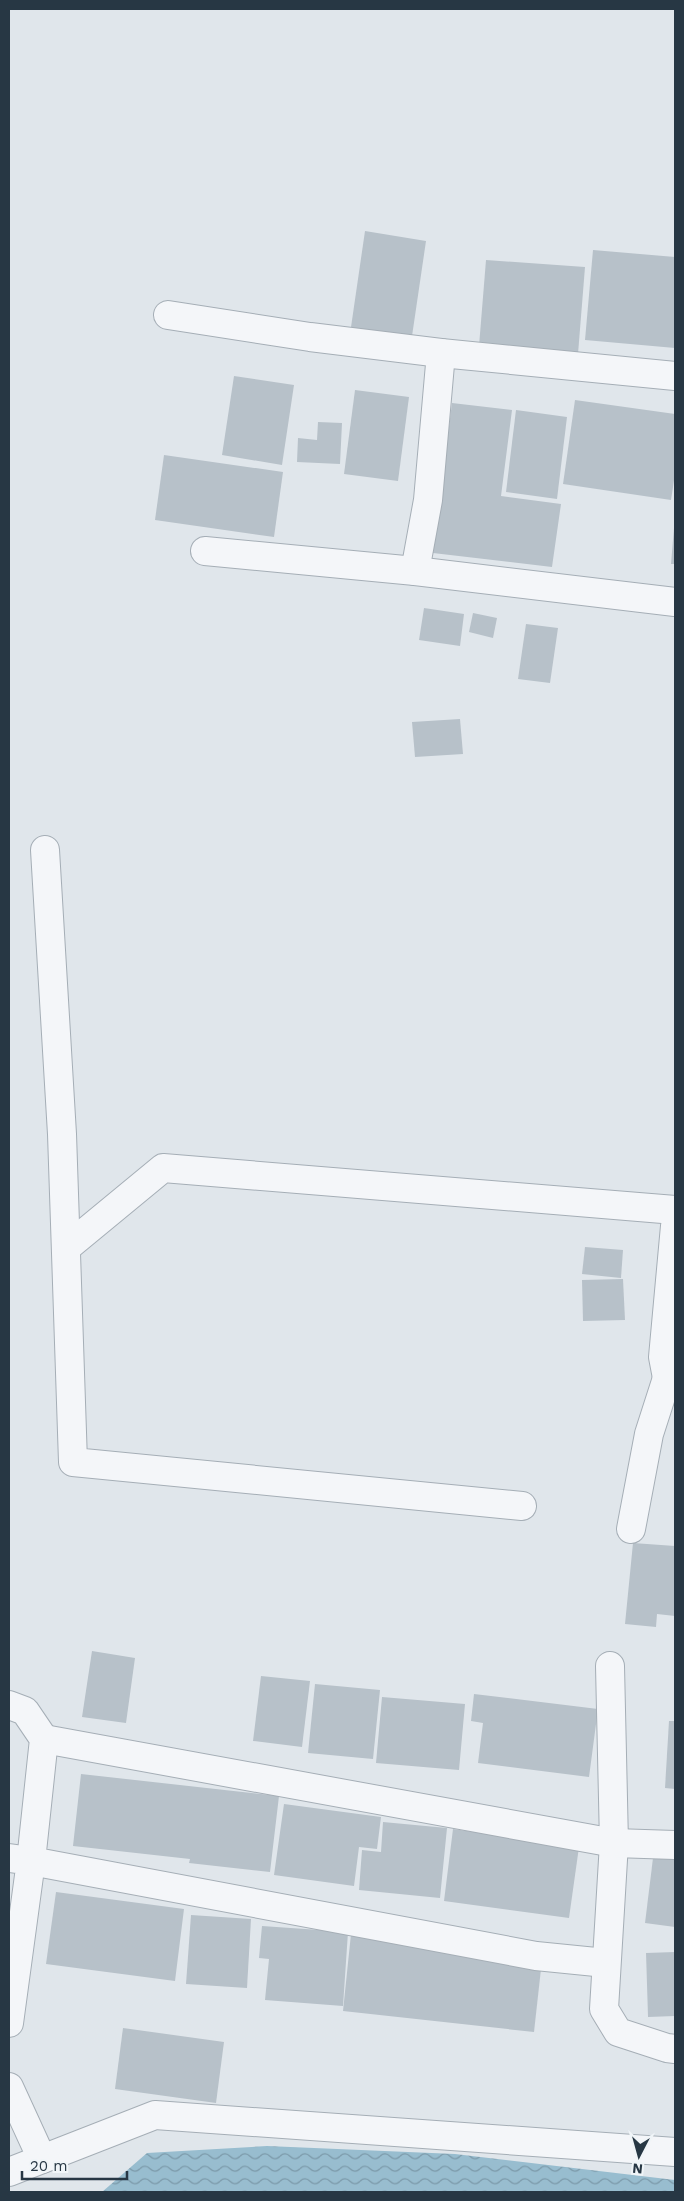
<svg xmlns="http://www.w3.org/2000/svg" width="684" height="2201" viewBox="0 0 684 2201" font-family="'Work Sans',sans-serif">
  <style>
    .water { fill: url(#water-waves) }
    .building { fill: #b7c1c9 }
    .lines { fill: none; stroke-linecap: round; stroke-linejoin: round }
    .minor-casing { stroke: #a5aeb6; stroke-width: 30 }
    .minor { stroke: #f4f6f9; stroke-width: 28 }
  </style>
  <defs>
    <pattern id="water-waves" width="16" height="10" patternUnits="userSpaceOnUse" patternTransform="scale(1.25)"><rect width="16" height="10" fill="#98bdcf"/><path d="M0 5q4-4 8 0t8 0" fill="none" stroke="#7c9aaa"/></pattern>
  </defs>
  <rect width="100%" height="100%" fill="#e0e6eb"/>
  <polygon class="water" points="267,2146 455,2154 675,2180 675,2192 102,2192 147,2153"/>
  <g class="building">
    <polygon points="365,231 426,241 411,343 350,334"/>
    <polygon points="593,250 675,257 675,348 585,340"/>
    <polygon points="486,260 585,267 578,354 479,346"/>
    <polygon points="234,376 294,385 282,465 222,455"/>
    <polygon points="355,390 409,397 398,481 344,474"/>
    <polygon points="575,400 675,414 675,474 671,500 563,484"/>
    <polygon points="452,403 512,410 501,496 561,504 552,567 433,553"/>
    <polygon points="516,410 567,417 557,499 506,492"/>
    <polygon points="318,422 342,423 340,464 297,462 298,438 317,440"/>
    <polygon points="164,455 283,472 274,537 155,520"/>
    <polygon points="674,528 675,528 675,564 671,564"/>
    <polygon points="424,608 464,614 460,646 419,640"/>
    <polygon points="473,613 497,618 493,638 469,632"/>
    <polygon points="526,624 558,628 550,683 518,679"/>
    <polygon points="460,719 463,754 415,757 412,722"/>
    <polygon points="585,1247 623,1250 621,1278 582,1274"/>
    <polygon points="623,1279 625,1320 583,1321 582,1280"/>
    <polygon points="633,1543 675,1546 675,1616 657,1614 656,1627 625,1624"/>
    <polygon points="92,1651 135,1658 126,1723 82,1717"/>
    <polygon points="261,1676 310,1681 302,1747 253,1741"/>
    <polygon points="315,1684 380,1690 373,1759 308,1753"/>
    <polygon points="474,1694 598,1709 589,1777 478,1763 483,1723 471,1721"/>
    <polygon points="382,1697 465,1704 459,1770 376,1763"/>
    <polygon points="669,1721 675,1721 675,1789 665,1788"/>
    <polygon points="81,1774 279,1796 270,1872 189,1863 190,1859 73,1846"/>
    <polygon points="284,1804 381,1817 377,1849 359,1847 354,1886 274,1875"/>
    <polygon points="383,1822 447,1828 440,1898 359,1890 362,1850 381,1852"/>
    <polygon points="453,1829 579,1847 569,1918 444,1901"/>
    <polygon points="654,1850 675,1853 675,1927 645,1923"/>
    <polygon points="56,1892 184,1909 175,1981 46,1964"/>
    <polygon points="191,1915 251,1919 247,1988 186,1984"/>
    <polygon points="262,1926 348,1932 343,2006 265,2000 269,1959 259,1958"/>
    <polygon points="351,1934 542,1960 534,2032 343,2011"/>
    <polygon points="675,1952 675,2016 648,2017 646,1953"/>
    <polygon points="123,2028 224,2042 216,2103 115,2089"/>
  </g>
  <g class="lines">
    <g class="minor-casing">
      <g id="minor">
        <polyline points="168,315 310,337 441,353 675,376"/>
        <polyline points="205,551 415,571 675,602"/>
        <polyline points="415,571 428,500 441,353"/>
        <polyline points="45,850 62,1134 73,1462 522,1506"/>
        <polyline points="675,1226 663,1357 667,1378 675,1385"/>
        <polyline points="66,1248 163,1168 675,1210"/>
        <polyline points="631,1529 649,1434 667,1378"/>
        <polyline points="610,1666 614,1843 604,2009 618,2032 667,2048 675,2049"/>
        <polyline points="9,1705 25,1711 44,1739 31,1861 536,1956 606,1963"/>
        <polyline points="44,1739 614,1843 675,1845"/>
        <polyline points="9,1858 31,1861 9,2023"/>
        <polyline points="9,2087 42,2159"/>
        <polyline points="9,2172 155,2115 675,2152"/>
      </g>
    </g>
    <use href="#minor" class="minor"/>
  </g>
  <rect width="684" height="2201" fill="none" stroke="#273744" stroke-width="20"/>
  <g transform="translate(639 2156) rotate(186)" stroke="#f0f5f8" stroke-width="4" paint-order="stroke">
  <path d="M0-4L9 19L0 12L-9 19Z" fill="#273744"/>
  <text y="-8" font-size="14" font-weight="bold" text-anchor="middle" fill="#273744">N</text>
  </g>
  <path d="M22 2171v8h105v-8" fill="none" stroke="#273744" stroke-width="2.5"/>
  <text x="30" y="2171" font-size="15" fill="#273744" stroke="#f0f5f8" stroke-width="4" paint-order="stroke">20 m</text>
</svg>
